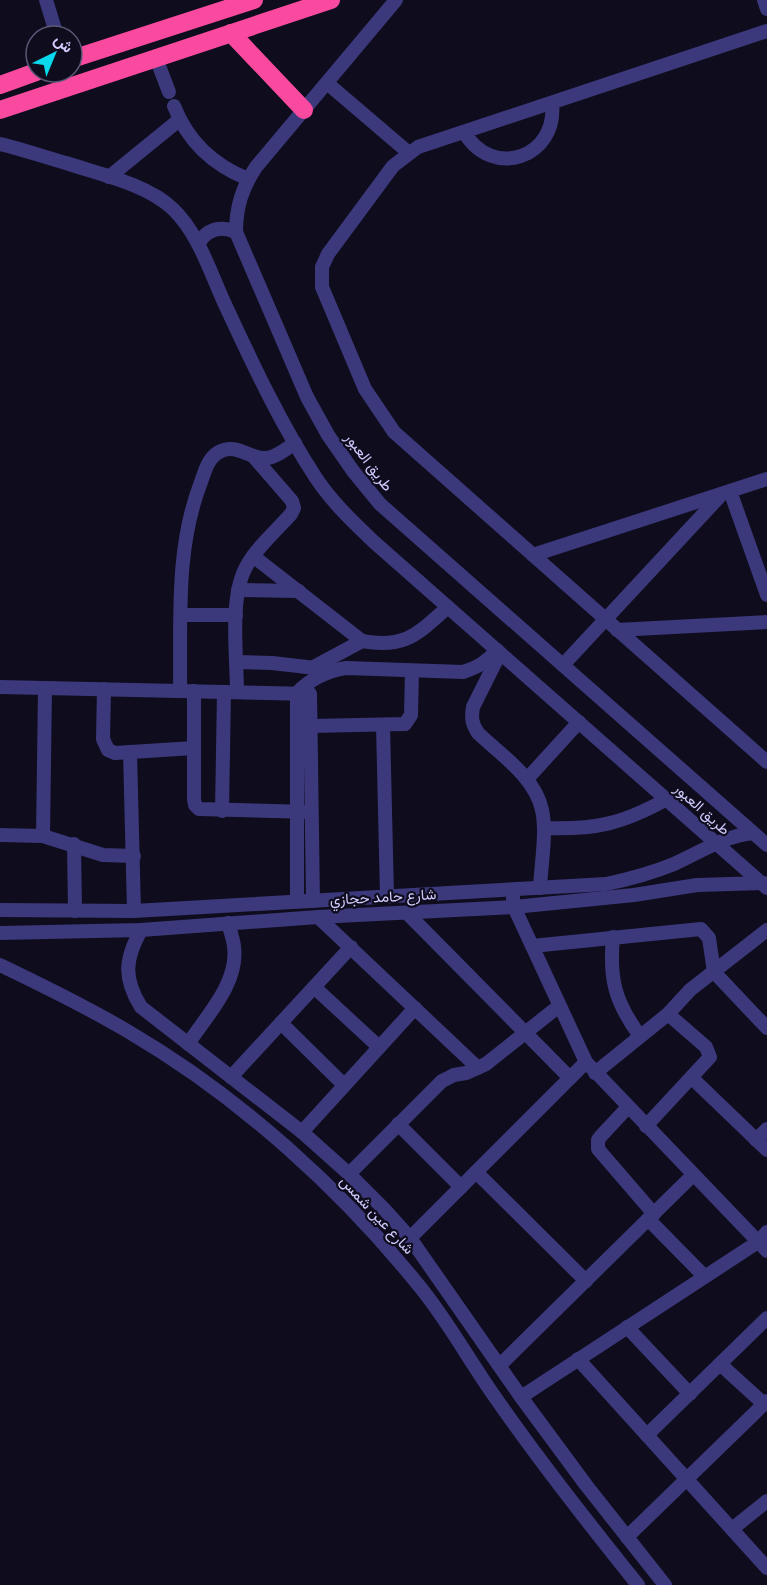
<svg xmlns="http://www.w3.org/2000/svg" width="767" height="1585" viewBox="0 0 767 1585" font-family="'Roboto Condensed',Vazirmatn,sans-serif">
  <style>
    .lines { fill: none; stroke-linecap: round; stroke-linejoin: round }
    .minor { stroke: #3b397b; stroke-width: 14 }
    .highway { stroke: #f94a9f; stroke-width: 18 }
    .labels { text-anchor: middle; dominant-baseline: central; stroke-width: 4.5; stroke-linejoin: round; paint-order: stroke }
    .street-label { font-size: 15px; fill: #d0cbfd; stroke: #0f0c1d }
  </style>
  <rect width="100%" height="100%" fill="#0f0c1d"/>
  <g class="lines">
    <g class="minor">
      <polyline points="46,0 57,36"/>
      <path d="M396 0 256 167C242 188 236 207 236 232L307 397 328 435 353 471 380 504 767 845"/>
      <polyline points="764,0 767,9"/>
      <polyline points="767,31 418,147 393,166 328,254 322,267 322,287 365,389 394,432 767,762"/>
      <polyline points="156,58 169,92"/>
      <polyline points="327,83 409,153"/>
      <path d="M174 106C188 142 213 165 248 179"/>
      <path d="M464 132C492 180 558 158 552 103"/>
      <path d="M0 144C22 149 44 157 66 163 99 174 147 184 173 209 201 236 212 279 229 313 255 369 282 426 316 478 332 502 353 522 374 542L767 888"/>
      <polyline points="109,177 179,120"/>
      <path d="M198 244C207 229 220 225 236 232"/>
      <polyline points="730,491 767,595"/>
      <polyline points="533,555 767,479"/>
      <path d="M253 556 362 641C406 649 417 634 448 607"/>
      <polyline points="238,590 299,591"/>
      <polyline points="181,615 236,615"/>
      <polyline points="617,630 767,622"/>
      <path d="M500 653 473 707C471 718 472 724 478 733 501 755 535 777 542 810 547 832 541 865 540 888"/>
      <polyline points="237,662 272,663 333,670"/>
      <polyline points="563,665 721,495"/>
      <polyline points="312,668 362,641"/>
      <polyline points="0,687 310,694"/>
      <polyline points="305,687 310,694 313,901"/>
      <polyline points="104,689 103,739 108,750 115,753 194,748"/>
      <path d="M180 691C181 621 175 549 201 482 205 471 208 458 219 452 237 442 250 460 267 458 277 457 287 448 295 443"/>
      <polyline points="194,691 194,799 195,805 199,809 311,812"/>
      <path d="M237 692C237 657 229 598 246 567 256 548 276 531 291 514L294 508 292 501 253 456"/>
      <polyline points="383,725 387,896"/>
      <polyline points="311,726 405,724 411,715 412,671"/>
      <polyline points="130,752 134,911"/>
      <polyline points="527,779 579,722"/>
      <polyline points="222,811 224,692"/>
      <path d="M544 828C595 830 622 824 667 799"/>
      <polyline points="0,835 43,836 103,855 134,856"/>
      <polyline points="43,836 45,688"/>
      <polyline points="74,844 75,911"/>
      <polyline points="513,898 514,907 586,1062 767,1251"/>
      <path d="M297 901V693C310 679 327 671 346 668L463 672C478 667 487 662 497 650"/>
      <path d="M0 910 134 911 606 884C630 879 652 873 674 864 701 852 724 836 753 833"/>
      <polyline points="407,913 570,1078"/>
      <polyline points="318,917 478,1068"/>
      <path d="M141 930C125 959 123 978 141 1007L302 1132 349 1174 385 1210 410 1238 521 1397 586 1485 665 1585"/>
      <polyline points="0,933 141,930 318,917 514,907 634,895 697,885 764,883"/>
      <path d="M613 937C609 979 615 1002 640 1036"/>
      <polyline points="532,946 701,929 709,938 714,972 767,1028"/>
      <path d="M0 965C44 986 87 1007 129 1032 240 1097 344 1191 424 1292 450 1325 471 1363 495 1397 540 1462 589 1524 638 1585"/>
      <polyline points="314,987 379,1047"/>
      <polyline points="281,1023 344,1085"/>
      <path d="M188 1044C207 1015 239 983 234 946 233 938 230 930 228 923"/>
      <polyline points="595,1073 668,1014 690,990 767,930"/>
      <polyline points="231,1077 351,947"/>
      <polyline points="692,1078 767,1150"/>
      <polyline points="628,1107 601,1136 598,1140 598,1149 654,1214"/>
      <polyline points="398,1124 461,1187"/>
      <polyline points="646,1126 710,1057 706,1047 668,1014"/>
      <polyline points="302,1132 415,1008"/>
      <polyline points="756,1140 767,1129"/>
      <polyline points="476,1172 586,1281"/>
      <polyline points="349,1174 442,1081 454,1075 466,1073 486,1064 559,1006"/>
      <polyline points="648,1219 704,1276"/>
      <polyline points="410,1238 586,1062"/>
      <polyline points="627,1327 690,1394"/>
      <polyline points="578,1359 767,1568"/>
      <polyline points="720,1364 764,1404"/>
      <polyline points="500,1365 693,1175"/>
      <polyline points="521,1397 758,1242 767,1232"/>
      <polyline points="647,1435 767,1318"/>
      <polyline points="732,1529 767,1501"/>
      <polyline points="627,1537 767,1401"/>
    </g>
    <g class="highway">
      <polyline points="231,33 304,110"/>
      <polyline points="72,59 254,0"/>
      <polyline points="0,85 36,72"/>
      <polyline points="0,110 331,0"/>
    </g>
  </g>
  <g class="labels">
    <g class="street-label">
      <text transform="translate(369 462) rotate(53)">طريق العبور</text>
      <text transform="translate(702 809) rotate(42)">طريق العبور</text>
      <text transform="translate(383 897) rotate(-3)">شارع حامد حجازي</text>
      <text transform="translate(377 1215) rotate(47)">شارع عين شمس</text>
    </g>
  </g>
  <g transform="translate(54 54) rotate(43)"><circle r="28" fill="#0f0c1d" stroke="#5c5877" stroke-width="1.5"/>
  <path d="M0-4.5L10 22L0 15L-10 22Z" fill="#08d7ec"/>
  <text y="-9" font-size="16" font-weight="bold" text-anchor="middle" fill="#d0cbfd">ش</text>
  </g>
</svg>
